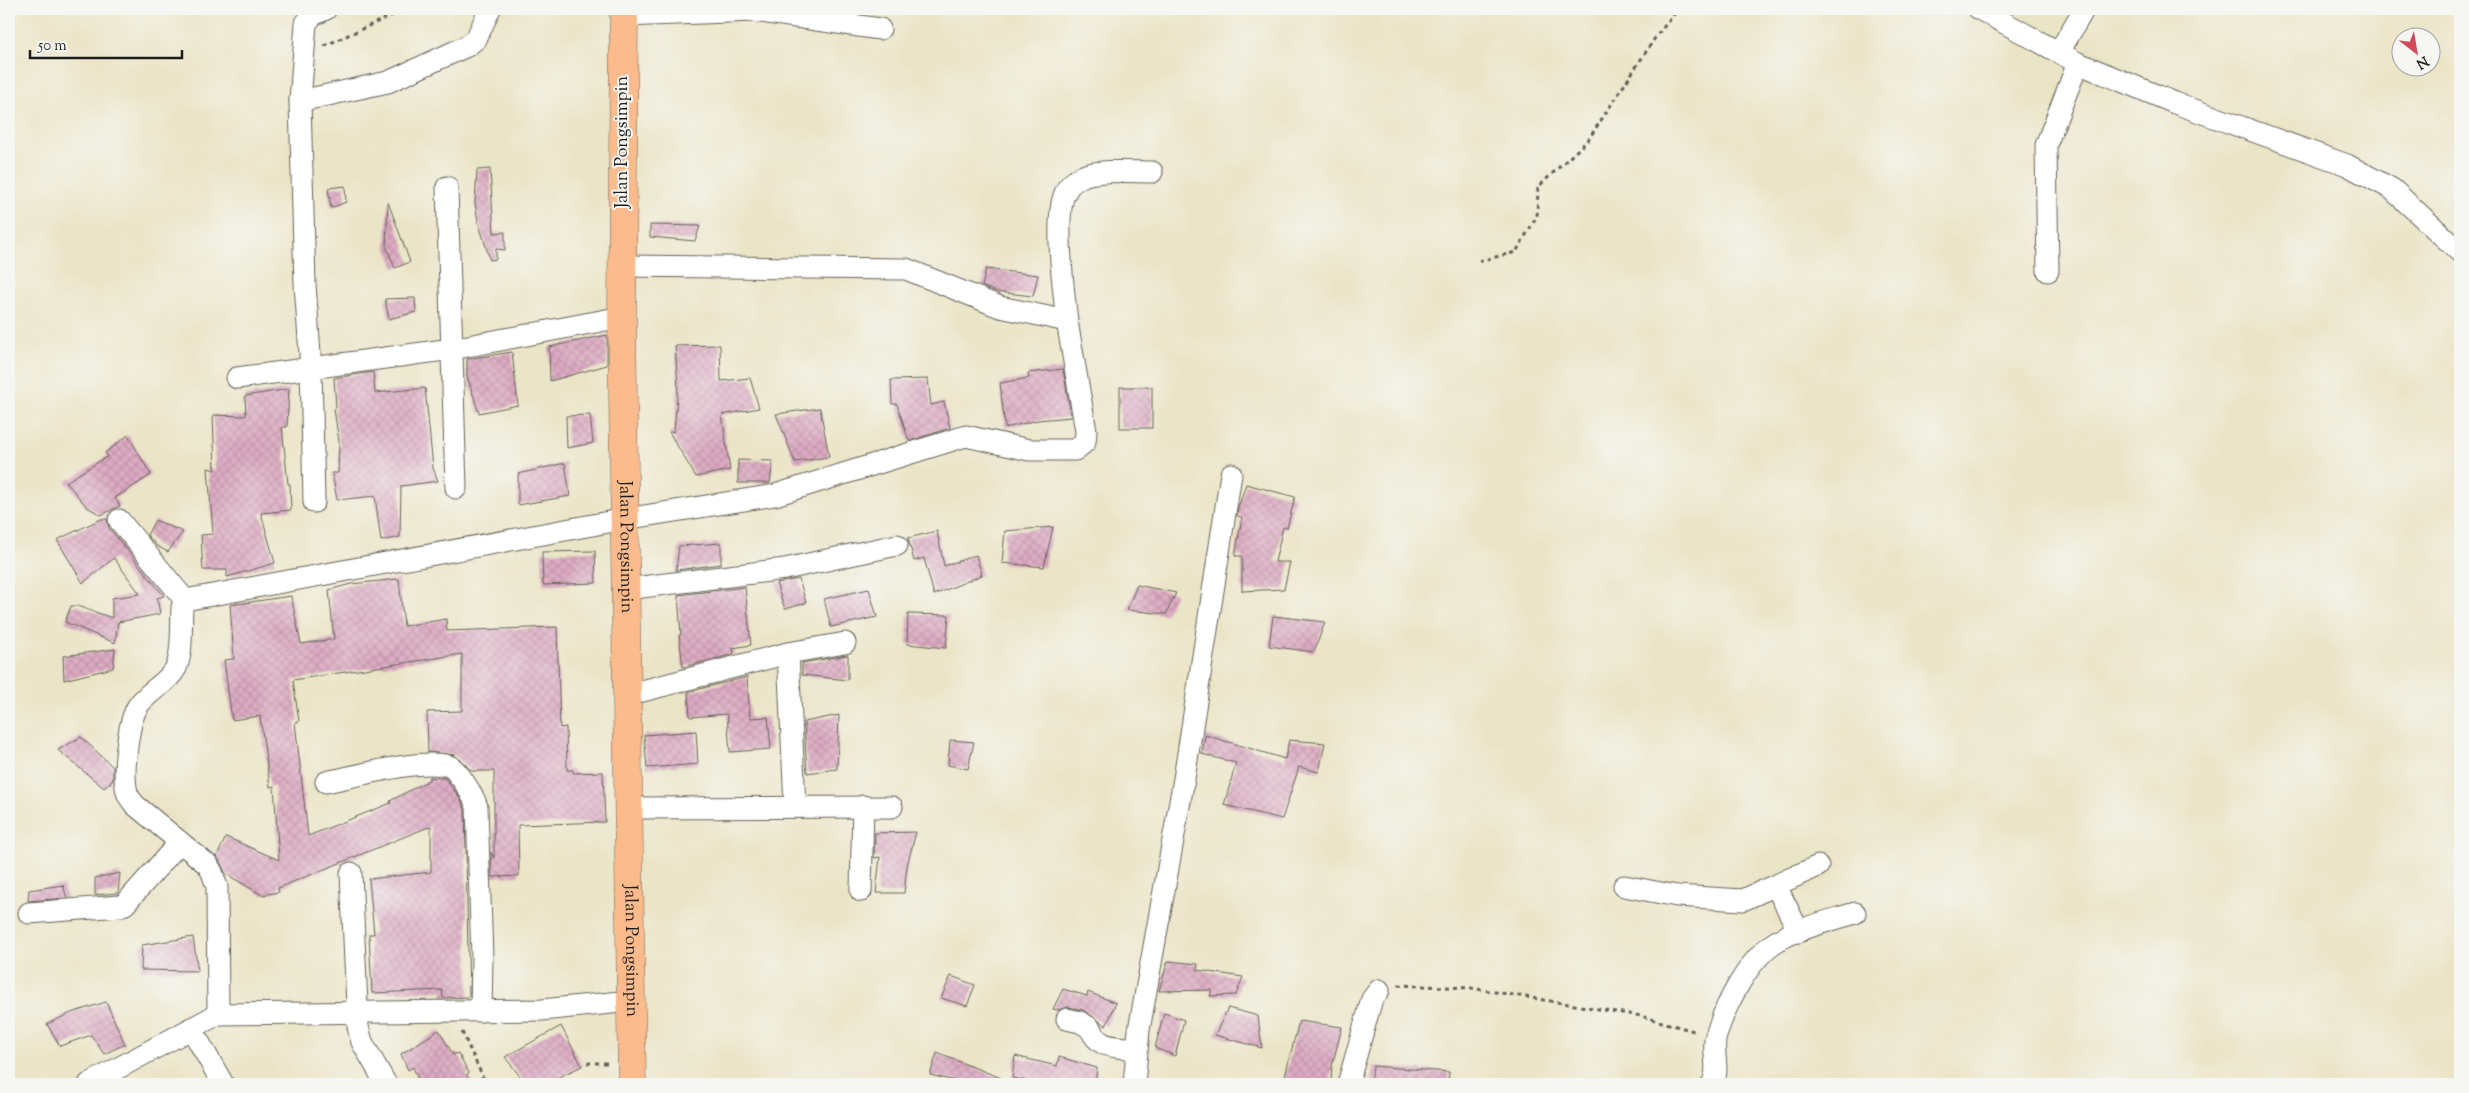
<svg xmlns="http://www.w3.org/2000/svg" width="2469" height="1093" viewBox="0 0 2469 1093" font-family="'Sorts Mill Goudy',serif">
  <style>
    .building { fill: url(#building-cross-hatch) }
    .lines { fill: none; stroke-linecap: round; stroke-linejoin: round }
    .minor-casing { stroke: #646258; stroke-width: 23 }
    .major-casing { stroke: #646258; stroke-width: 29 }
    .path { stroke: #646258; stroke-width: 3; stroke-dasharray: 4 4; stroke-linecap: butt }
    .minor { stroke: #fff; stroke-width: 21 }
    .major { stroke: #fbbb8c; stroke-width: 28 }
    .labels { text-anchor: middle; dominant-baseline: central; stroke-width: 4; stroke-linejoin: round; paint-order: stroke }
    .street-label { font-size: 18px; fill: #1c1c1c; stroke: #f6f6f2 }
  </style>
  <defs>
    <pattern id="building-cross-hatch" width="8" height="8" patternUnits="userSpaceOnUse" patternTransform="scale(1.25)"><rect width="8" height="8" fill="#ddabc3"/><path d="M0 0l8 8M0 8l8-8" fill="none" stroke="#bd93a7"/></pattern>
  </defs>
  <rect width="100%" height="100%" fill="#f6f6f2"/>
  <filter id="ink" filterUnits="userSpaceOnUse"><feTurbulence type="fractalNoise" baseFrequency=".02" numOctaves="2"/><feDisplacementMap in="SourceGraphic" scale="10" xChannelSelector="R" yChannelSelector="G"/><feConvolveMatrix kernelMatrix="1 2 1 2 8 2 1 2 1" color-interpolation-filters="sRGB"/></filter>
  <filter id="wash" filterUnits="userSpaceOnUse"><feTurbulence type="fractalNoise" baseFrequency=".0096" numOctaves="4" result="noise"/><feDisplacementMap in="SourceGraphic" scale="20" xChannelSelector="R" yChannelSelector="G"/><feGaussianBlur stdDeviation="1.12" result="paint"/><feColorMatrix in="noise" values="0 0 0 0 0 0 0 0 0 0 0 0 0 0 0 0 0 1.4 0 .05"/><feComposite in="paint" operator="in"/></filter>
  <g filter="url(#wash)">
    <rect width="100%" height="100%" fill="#ebe5c8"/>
    <g id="blocks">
      <g class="building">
        <polygon points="490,169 494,233 505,232 505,250 496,249 496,259 490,260 478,221 475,203 477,170"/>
        <polygon points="345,186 346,202 331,208 328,188"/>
        <polygon points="388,202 410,262 395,268 386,246"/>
        <polygon points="650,225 700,226 695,241 650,237"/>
        <polygon points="986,269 1038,275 1033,296 997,292 982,286"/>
        <polygon points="415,298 416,312 389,319 385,299"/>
        <polygon points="607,335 607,365 550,381 549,347"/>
        <polygon points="720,345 721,381 750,378 759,408 722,415 730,470 696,477 669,432 674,431 678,386 675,346"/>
        <polygon points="512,352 518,405 479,413 467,376 467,359"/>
        <polygon points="1063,369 1071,417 1038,420 1005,428 1000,383 1029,378 1028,373"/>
        <polygon points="373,372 375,393 425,388 433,468 438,481 401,486 400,537 381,541 375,496 337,500 332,473 338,473 339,442 334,409 336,408 334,378"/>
        <polygon points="928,379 931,405 944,402 950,428 909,441 897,404 892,404 891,380"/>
        <rect x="1120" y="387" width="32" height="41"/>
        <polygon points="289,389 287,427 282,427 288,484 290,484 291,510 261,513 275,563 227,577 227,570 203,570 201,535 213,534 208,468 215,470 213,415 246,416 245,396"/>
        <polygon points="820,408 829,457 795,462 776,414"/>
        <polygon points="590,415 593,443 567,448 566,416"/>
        <polygon points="128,435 151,475 115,498 120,506 101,515 87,507 66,482 108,456 105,453"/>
        <polygon points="738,460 773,461 770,483 738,483"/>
        <polygon points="565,463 570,496 518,505 518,474"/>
        <polygon points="1246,484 1295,497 1287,528 1283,527 1275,562 1290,562 1284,589 1242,591 1242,556 1235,556 1242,517 1237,516 1238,508"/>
        <polygon points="101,519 107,519 109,528 164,596 157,598 160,614 118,622 115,643 65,622 71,606 78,606 112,618 112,598 140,594 114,558 83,583 57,540"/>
        <polygon points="155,520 183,532 168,552 157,546 147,535"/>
        <polygon points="1053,527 1044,567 1002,563 1005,531"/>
        <polygon points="937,531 944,566 976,555 982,575 934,595 924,558 914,561 908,538"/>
        <polygon points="721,543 721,564 676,570 679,546"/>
        <polygon points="595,551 596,583 543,585 542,552"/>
        <polygon points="399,579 404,626 446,619 447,631 557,627 560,728 566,727 567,770 573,770 573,773 603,772 605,822 518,825 519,876 492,877 491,852 494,858 494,771 472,771 455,755 428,752 427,712 462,711 462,654 293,680 299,722 295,722 308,836 391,803 390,801 429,780 429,777 445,778 459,797 465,809 469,997 443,998 442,990 372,993 369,934 374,934 369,879 431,872 431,826 278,888 279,892 262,895 226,874 217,856 226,837 279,860 274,786 270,787 260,716 232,720 224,660 234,659 230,605 291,596 301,644 334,639 329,590 351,584"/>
        <polygon points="799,579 806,603 785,609 776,583"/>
        <polygon points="1137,585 1176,593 1166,614 1127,610"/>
        <polygon points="745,587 751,645 733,648 734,654 683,667 679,635 681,635 678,595"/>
        <polygon points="869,589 877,617 831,627 824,599"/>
        <polygon points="908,614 949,615 946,648 907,644"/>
        <polygon points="1273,616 1325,622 1314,652 1269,646"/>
        <polygon points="115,649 113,668 64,680 63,656"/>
        <polygon points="848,655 848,680 802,675 802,663"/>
        <polygon points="747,677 750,718 768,717 771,749 730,752 727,714 690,717 688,692"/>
        <polygon points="839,715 837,769 807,773 804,722"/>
        <polygon points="696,731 698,764 647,768 644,735"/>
        <polygon points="1205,735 1285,759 1289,740 1325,743 1319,772 1299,767 1282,819 1224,805 1236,763 1202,754"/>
        <polygon points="81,737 113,767 113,780 104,788 58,750"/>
        <polygon points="950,740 974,742 968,769 948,765"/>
        <polygon points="916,832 907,866 904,893 876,893 880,857 874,858 875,833"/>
        <polygon points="120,873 118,893 95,895 95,878"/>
        <polygon points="63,885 67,898 28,901 29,890"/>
        <polygon points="193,937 198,971 141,970 142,945"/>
        <polygon points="1168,961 1198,964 1197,970 1243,977 1236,995 1210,996 1212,990 1159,991"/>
        <polygon points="951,976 975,985 967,1006 941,998"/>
        <polygon points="1063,989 1087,996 1088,992 1116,1003 1106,1026 1083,1010 1069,1007 1058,1010 1053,1009"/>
        <polygon points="106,1002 125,1044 104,1054 91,1035 60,1046 47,1024 71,1013"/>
        <polygon points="1228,1008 1258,1016 1262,1048 1215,1035"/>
        <polygon points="1164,1013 1184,1020 1175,1056 1155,1048"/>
        <polygon points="1299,1021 1342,1027 1332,1066 1331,1084 1283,1084"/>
        <polygon points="561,1026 582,1066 544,1084 526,1084 505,1057"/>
        <polygon points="439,1030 453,1055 458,1053 469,1073 466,1075 473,1084 420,1084 413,1067 408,1070 401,1054"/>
        <polygon points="937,1053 1014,1083 1014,1084 967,1084 930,1075"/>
        <polygon points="1015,1056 1057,1066 1059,1057 1097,1068 1095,1084 1043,1084 1012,1078"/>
        <polygon points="1373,1066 1449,1072 1448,1084 1371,1084"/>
      </g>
    </g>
  </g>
  <g filter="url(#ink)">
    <use href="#blocks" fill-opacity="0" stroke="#646258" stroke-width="1"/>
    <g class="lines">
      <g class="minor-casing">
        <g id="minor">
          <polyline points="1979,9 2078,63 2175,103 2347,165 2392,189 2460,252"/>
          <polyline points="624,16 754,11 880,29"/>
          <polyline points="2059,52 2084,9"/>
          <polyline points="300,101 388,82 467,46 476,39 490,9"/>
          <polyline points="447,187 456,488"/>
          <polyline points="2048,271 2046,145 2078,63"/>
          <path d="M1067 321C1064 294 1053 213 1066 191 1069 184 1077 179 1083 176 1099 169 1134 172 1152 172"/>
          <polyline points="237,378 452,349 622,317"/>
          <polyline points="314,502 311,368 305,284 300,101 306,23 313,15 326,9"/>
          <polyline points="119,520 185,600"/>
          <polyline points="626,589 785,569 897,545"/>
          <polyline points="627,695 788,653"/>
          <path d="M326 782C357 776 420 758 449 766 458 769 475 799 477 807L482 958 481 1011"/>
          <polyline points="795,806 788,653 845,643"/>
          <polyline points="628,808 892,807"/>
          <polyline points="351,873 358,1027 362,1042 386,1084"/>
          <polyline points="1624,886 1677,896 1743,900 1818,866"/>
          <polyline points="1776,886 1799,932"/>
          <polyline points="861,891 863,806"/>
          <polyline points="29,913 120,906 125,904 180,842"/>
          <path d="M218 1014 217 887 212 872 208 865 135 805C132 801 128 797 127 792 122 774 128 721 138 706 148 691 167 684 176 668 183 654 181 623 182 607L185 600 625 519 775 495 966 436 1029 450H1075L1085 442 1086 431 1067 321 1000 307 906 269 623 266"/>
          <path d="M1067 1019 1080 1022 1090 1028C1099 1050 1116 1046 1137 1049"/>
          <polyline points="191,1028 223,1084"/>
          <polyline points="89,1084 218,1014 542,1010 631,1001"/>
          <polyline points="1134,1084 1139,1030 1184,779 1231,474"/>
          <polyline points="1348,1084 1372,999 1379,990"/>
          <path d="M1712 1084C1721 1070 1711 1051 1716 1036 1725 1005 1749 958 1777 941 1795 929 1833 920 1855 913"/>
        </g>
      </g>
      <g class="major-casing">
        <g id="major">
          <path id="s1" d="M624 9 622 317 632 1084"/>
        </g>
      </g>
      <g class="path">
        <polyline points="324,46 406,9"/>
        <polyline points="1479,261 1516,252 1537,216 1538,187 1588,140 1655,38 1678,9"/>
        <polyline points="1398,985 1471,988 1641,1016 1697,1032"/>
        <polyline points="462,1032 486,1084"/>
        <polyline points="587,1063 608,1063"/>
      </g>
      <use href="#minor" class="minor"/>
      <use href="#major" class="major"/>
    </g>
  </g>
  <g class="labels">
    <g class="street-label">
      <text transform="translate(623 142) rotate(-90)">Jalan Pongsimpin</text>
      <text stroke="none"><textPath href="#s1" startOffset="538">Jalan Pongsimpin</textPath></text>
      <text stroke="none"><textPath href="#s1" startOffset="942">Jalan Pongsimpin</textPath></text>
    </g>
  </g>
  <rect width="2469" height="1093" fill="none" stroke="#f6f6f2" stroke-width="30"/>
  <g transform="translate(2416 52) rotate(149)"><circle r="24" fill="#f6f6f2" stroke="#9f9f9c"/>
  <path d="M0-4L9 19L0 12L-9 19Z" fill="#d1495b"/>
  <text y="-8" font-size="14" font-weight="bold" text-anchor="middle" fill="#1c1c1c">N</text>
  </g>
  <path d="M30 50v8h152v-8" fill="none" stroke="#1c1c1c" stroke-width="2.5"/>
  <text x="38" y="50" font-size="15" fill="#1c1c1c" stroke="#f6f6f2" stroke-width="4" paint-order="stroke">50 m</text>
</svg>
